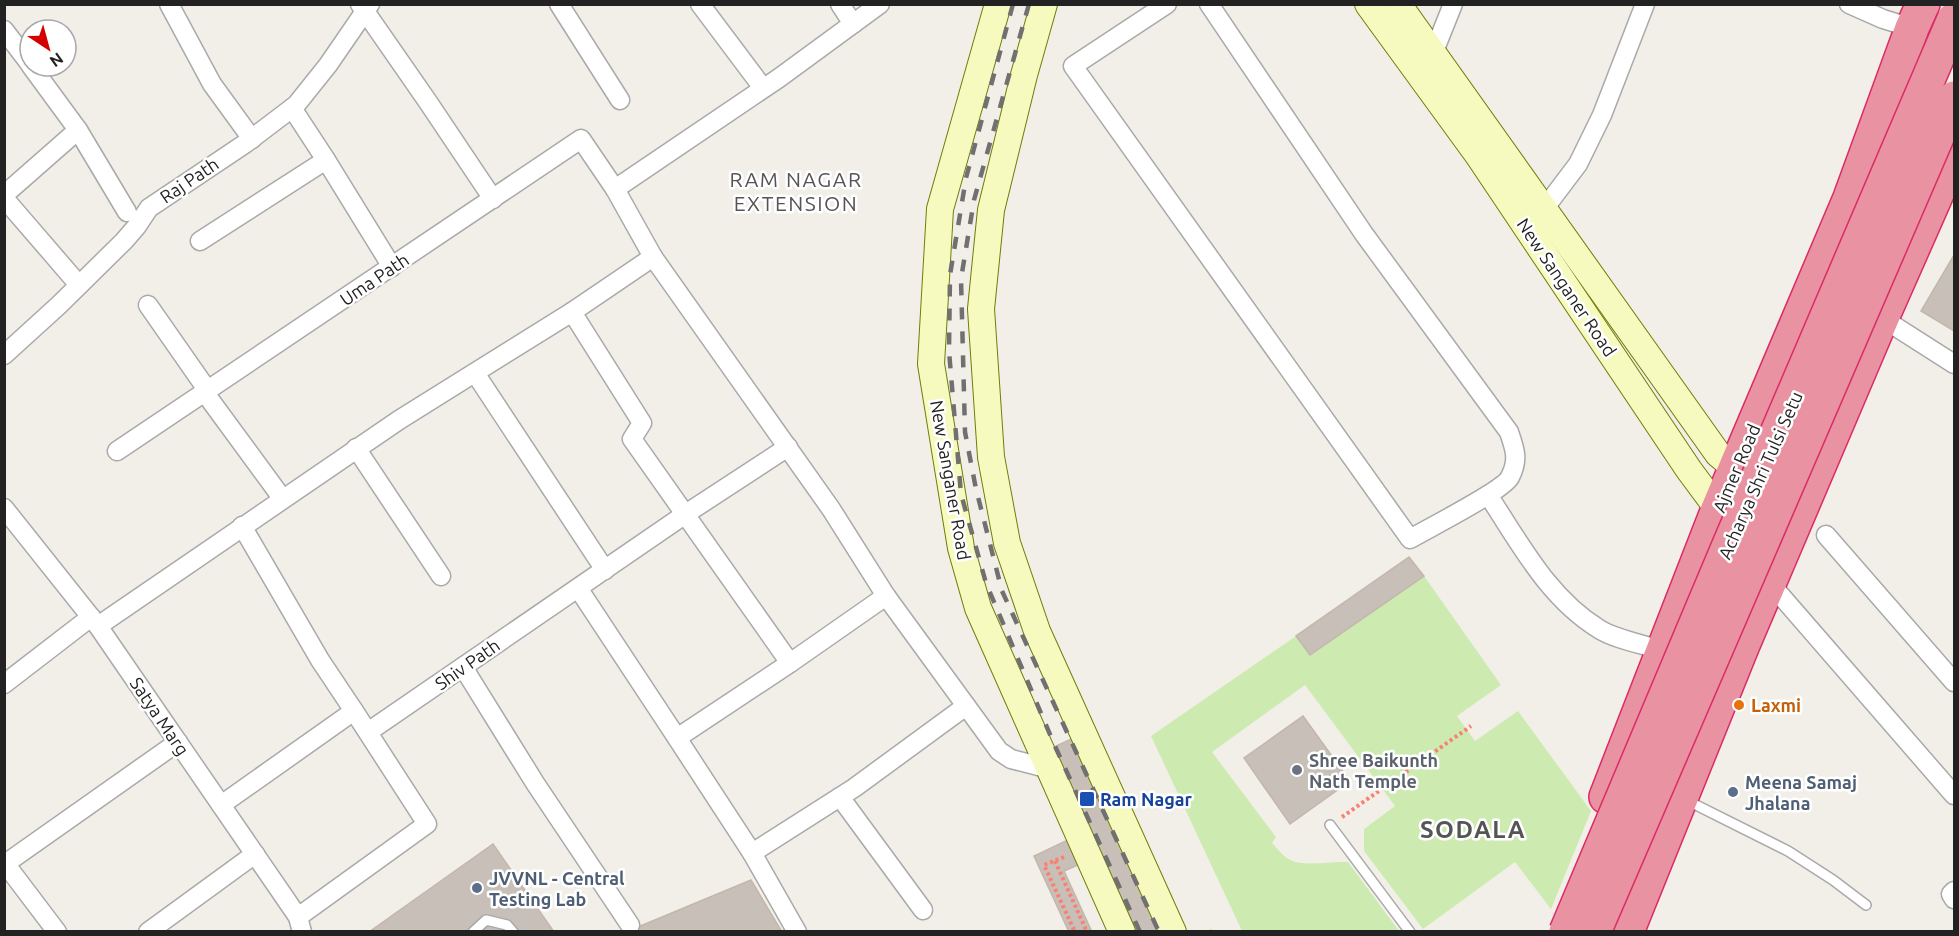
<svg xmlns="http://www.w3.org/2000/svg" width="1959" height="936" viewBox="0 0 1959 936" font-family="Ubuntu,sans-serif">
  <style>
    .grass { fill: #cdebb0 }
    .building { fill: #c7bfb8; stroke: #c4b6ab; stroke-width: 1.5 }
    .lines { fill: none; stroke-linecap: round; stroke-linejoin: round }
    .lane-casing { stroke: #a9a9a9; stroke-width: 12 }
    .street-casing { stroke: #a9a9a9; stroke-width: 21 }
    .secondary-casing { stroke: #707d05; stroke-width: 28 }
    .highway-casing { stroke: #dc2a67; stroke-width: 36 }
    .path { stroke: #fa8072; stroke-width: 4; stroke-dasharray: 3 3; stroke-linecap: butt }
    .lane { stroke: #fff; stroke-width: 9 }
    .street { stroke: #fff; stroke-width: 18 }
    .secondary { stroke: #f7fabf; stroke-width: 26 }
    .highway { stroke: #e892a2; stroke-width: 33 }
    .rail { stroke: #707070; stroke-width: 4.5; stroke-dasharray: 12 12; stroke-linecap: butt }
    .highway-bridge-casing { stroke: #dc2a67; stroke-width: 36; stroke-linecap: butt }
    .highway-bridge { stroke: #e892a2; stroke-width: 33 }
    .food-dot { fill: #e8710a; stroke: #fff; stroke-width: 2 }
    .worship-dot { fill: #6b7280; stroke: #fff; stroke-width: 2 }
    .service-dot { fill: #5c6f8a; stroke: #fff; stroke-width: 2 }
    .transit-dot { fill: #1a4fb4; stroke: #fff; stroke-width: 2 }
    .labels { text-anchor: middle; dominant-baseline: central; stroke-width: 5; stroke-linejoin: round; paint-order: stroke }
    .street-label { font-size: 18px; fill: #222; stroke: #fff }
    .food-label { font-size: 18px; font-weight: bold; fill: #c56008; stroke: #fff; text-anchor: start }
    .worship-label { font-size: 18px; font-weight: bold; fill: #5b616d; stroke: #fff; text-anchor: start }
    .service-label { font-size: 18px; font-weight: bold; fill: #4e5e75; stroke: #fff; text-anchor: start }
    .transit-label { font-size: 18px; font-weight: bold; fill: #164399; stroke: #fff; text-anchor: start }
    .quarter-label { font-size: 21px; letter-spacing: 1.5px; fill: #555; stroke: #fff }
    .district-label { font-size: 24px; font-weight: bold; letter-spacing: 1.5px; fill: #555; stroke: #fff }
  </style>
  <rect width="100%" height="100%" fill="#f2efe9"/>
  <path class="grass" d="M1424 576 1501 685 1457 716 1475 741 1518 711 1591 811 1551 909 1515 862 1423 929 1364 851V829L1395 806 1305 685 1212 752 1276 837 1272 843C1277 848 1283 857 1290 860 1305 867 1330 861 1348 862L1399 931H1242L1151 736 1296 636 1311 655Z"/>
  <g class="building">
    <polygon points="1954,255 1954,331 1921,311"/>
    <polygon points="1409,557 1424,576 1310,655 1296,636"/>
    <polygon points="1303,716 1350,781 1290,824 1244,758"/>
    <polygon points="1093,729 1186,932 1111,932 1080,864 1064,871 1092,932 1069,932 1034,856 1068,840 1030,758"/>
    <polygon points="493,844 554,932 369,932"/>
    <polygon points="751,880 782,932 626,932"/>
  </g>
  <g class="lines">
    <g class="lane-casing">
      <g id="lane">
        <polyline points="1686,800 1788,851 1833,880 1866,905"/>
        <polyline points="1330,825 1410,932"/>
        <polyline points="473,932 486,920 507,925 513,932"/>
      </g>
    </g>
    <g class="street-casing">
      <g id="street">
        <polyline points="169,4 212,84 252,139"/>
        <polyline points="360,4 428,102 493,199"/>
        <polyline points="559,4 620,100"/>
        <polyline points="700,4 763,88"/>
        <polyline points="840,4 853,24"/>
        <path d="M1167 4 1073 66 1410 539C1427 529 1504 490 1510 477 1519 460 1515 449 1509 432L1364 234 1209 4"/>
        <polyline points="1849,4 1883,19 1912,28"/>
        <polyline points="4,30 30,64"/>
        <polyline points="1433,54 1453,4"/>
        <polyline points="292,108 326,160 392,267"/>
        <polyline points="78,130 127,212"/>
        <polyline points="615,189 779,78 880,4"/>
        <polyline points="4,195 78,130 31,66"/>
        <polyline points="4,198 79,285"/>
        <polyline points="1544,209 1578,164 1602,115 1645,4"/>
        <polyline points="200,241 326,160"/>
        <polyline points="148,305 208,391"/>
        <polyline points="572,312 642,423 632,439 790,663"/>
        <polyline points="1882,318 1954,364"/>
        <polyline points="4,355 59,305 124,241 137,226 149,208 246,143 296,105 328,65 370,4"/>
        <polyline points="475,373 605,570"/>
        <polyline points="205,393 282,498"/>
        <polyline points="356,448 441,576"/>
        <polyline points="117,451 581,139 615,189 653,257 831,509 886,596 999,751 1011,759 1050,769"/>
        <path d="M1488 495C1520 543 1548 598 1599 629 1614 639 1646 645 1664 651"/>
        <polyline points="4,508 98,626 298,917 302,932"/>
        <polyline points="242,526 320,660 354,711"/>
        <polyline points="1826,535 1954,682"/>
        <polyline points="1769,582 1954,795"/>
        <polyline points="578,588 677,738"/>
        <polyline points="886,596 790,663 677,738 752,853 854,788 966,706"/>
        <polyline points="98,626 399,420 572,312 653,257"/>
        <polyline points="463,667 535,783 630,925"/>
        <polyline points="4,684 91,617"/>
        <polyline points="368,732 684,515 788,447"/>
        <polyline points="840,797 923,910"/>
        <polyline points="221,805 354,711 427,824 298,917"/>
        <polyline points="752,853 797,932"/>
        <polyline points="4,862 57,932"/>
        <polyline points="5,864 178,742"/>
        <polyline points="1954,891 1951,894 1954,899"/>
        <polyline points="148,932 255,854"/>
      </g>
    </g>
    <g class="secondary-casing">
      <g id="secondary">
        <polyline points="998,4 940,209 931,364 961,548 978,608 1122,932"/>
        <polyline points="1044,4 1024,75 991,210 981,309 991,457 1007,543 1037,631 1173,932"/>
        <polyline points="1368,4 1478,155 1689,470 1718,509 1732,518"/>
        <polyline points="1398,4 1718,454 1736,469 1749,477"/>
      </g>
    </g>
    <g class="highway-casing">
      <g id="highway">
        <polyline points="1606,797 1718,509 1850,198 1912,28 1923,4"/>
        <polyline points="1627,932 1742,647 1882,318 1954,155"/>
      </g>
    </g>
    <g class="path">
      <polyline points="1342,817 1471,726"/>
      <polyline points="1064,857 1044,865 1075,932"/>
      <polyline points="1055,861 1087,932"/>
      <polyline points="1210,932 1212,931"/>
    </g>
    <use href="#lane" class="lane"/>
    <use href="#street" class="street"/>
    <use href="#secondary" class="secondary"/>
    <use href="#highway" class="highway"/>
    <g class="rail">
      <polyline points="1013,4 966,178 950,275 949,351 961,494 986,583 1054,744 1140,932"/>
      <polyline points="1029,4 974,200 961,279 965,432 976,489 1002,591 1159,932"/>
    </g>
    <g class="highway-bridge-casing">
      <g id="highway-bridge">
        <polyline points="1566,932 1729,545 1954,19"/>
        <polyline points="1594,932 1954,98"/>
      </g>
    </g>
    <use href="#highway-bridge" class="highway-bridge"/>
  </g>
  <circle class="food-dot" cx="1739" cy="705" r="6"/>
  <circle class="worship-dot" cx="1297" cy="770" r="6"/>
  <g class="service-dot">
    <circle cx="1733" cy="792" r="6"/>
    <circle cx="477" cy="888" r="6"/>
  </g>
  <rect class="transit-dot" x="1079" y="791" width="16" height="16" rx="3"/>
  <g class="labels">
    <g class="street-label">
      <text transform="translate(189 180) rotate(-34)">Raj Path</text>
      <text transform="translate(374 279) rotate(-34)">Uma Path</text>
      <text transform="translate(1567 287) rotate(56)">New Sanganer Road</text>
      <text transform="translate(1736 468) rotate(-67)">Ajmer Road</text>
      <text transform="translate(1760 475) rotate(-66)">Acharya Shri Tulsi Setu</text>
      <text transform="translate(951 480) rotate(80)">New Sanganer Road</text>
      <text transform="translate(467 664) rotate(-35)">Shiv Path</text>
      <text transform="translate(160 716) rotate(56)">Satya Marg</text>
    </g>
    <g class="food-label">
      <text x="1751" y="705">Laxmi</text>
    </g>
    <g class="worship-label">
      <text x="1309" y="760">Shree Baikunth<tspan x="1309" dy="21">Nath Temple</tspan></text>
    </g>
    <g class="service-label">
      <text x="1745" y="782">Meena Samaj<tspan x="1745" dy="21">Jhalana</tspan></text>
      <text x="489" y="878">JVVNL - Central<tspan x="489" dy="21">Testing Lab</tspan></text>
    </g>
    <g class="transit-label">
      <text x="1100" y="799">Ram Nagar</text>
    </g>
    <g class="quarter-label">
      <text x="796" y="179">RAM NAGAR<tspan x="796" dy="24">EXTENSION</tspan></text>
    </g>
    <g class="district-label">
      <text x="1473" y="829">SODALA</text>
    </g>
  </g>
  <rect width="1959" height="936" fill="none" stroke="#222222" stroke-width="12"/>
  <g transform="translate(48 48) rotate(144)"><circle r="28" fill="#ffffff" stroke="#a7a7a7" stroke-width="1.5"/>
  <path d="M0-4.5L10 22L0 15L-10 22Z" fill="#d40000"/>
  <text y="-9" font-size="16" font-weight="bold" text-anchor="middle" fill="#222222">N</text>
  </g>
</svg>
